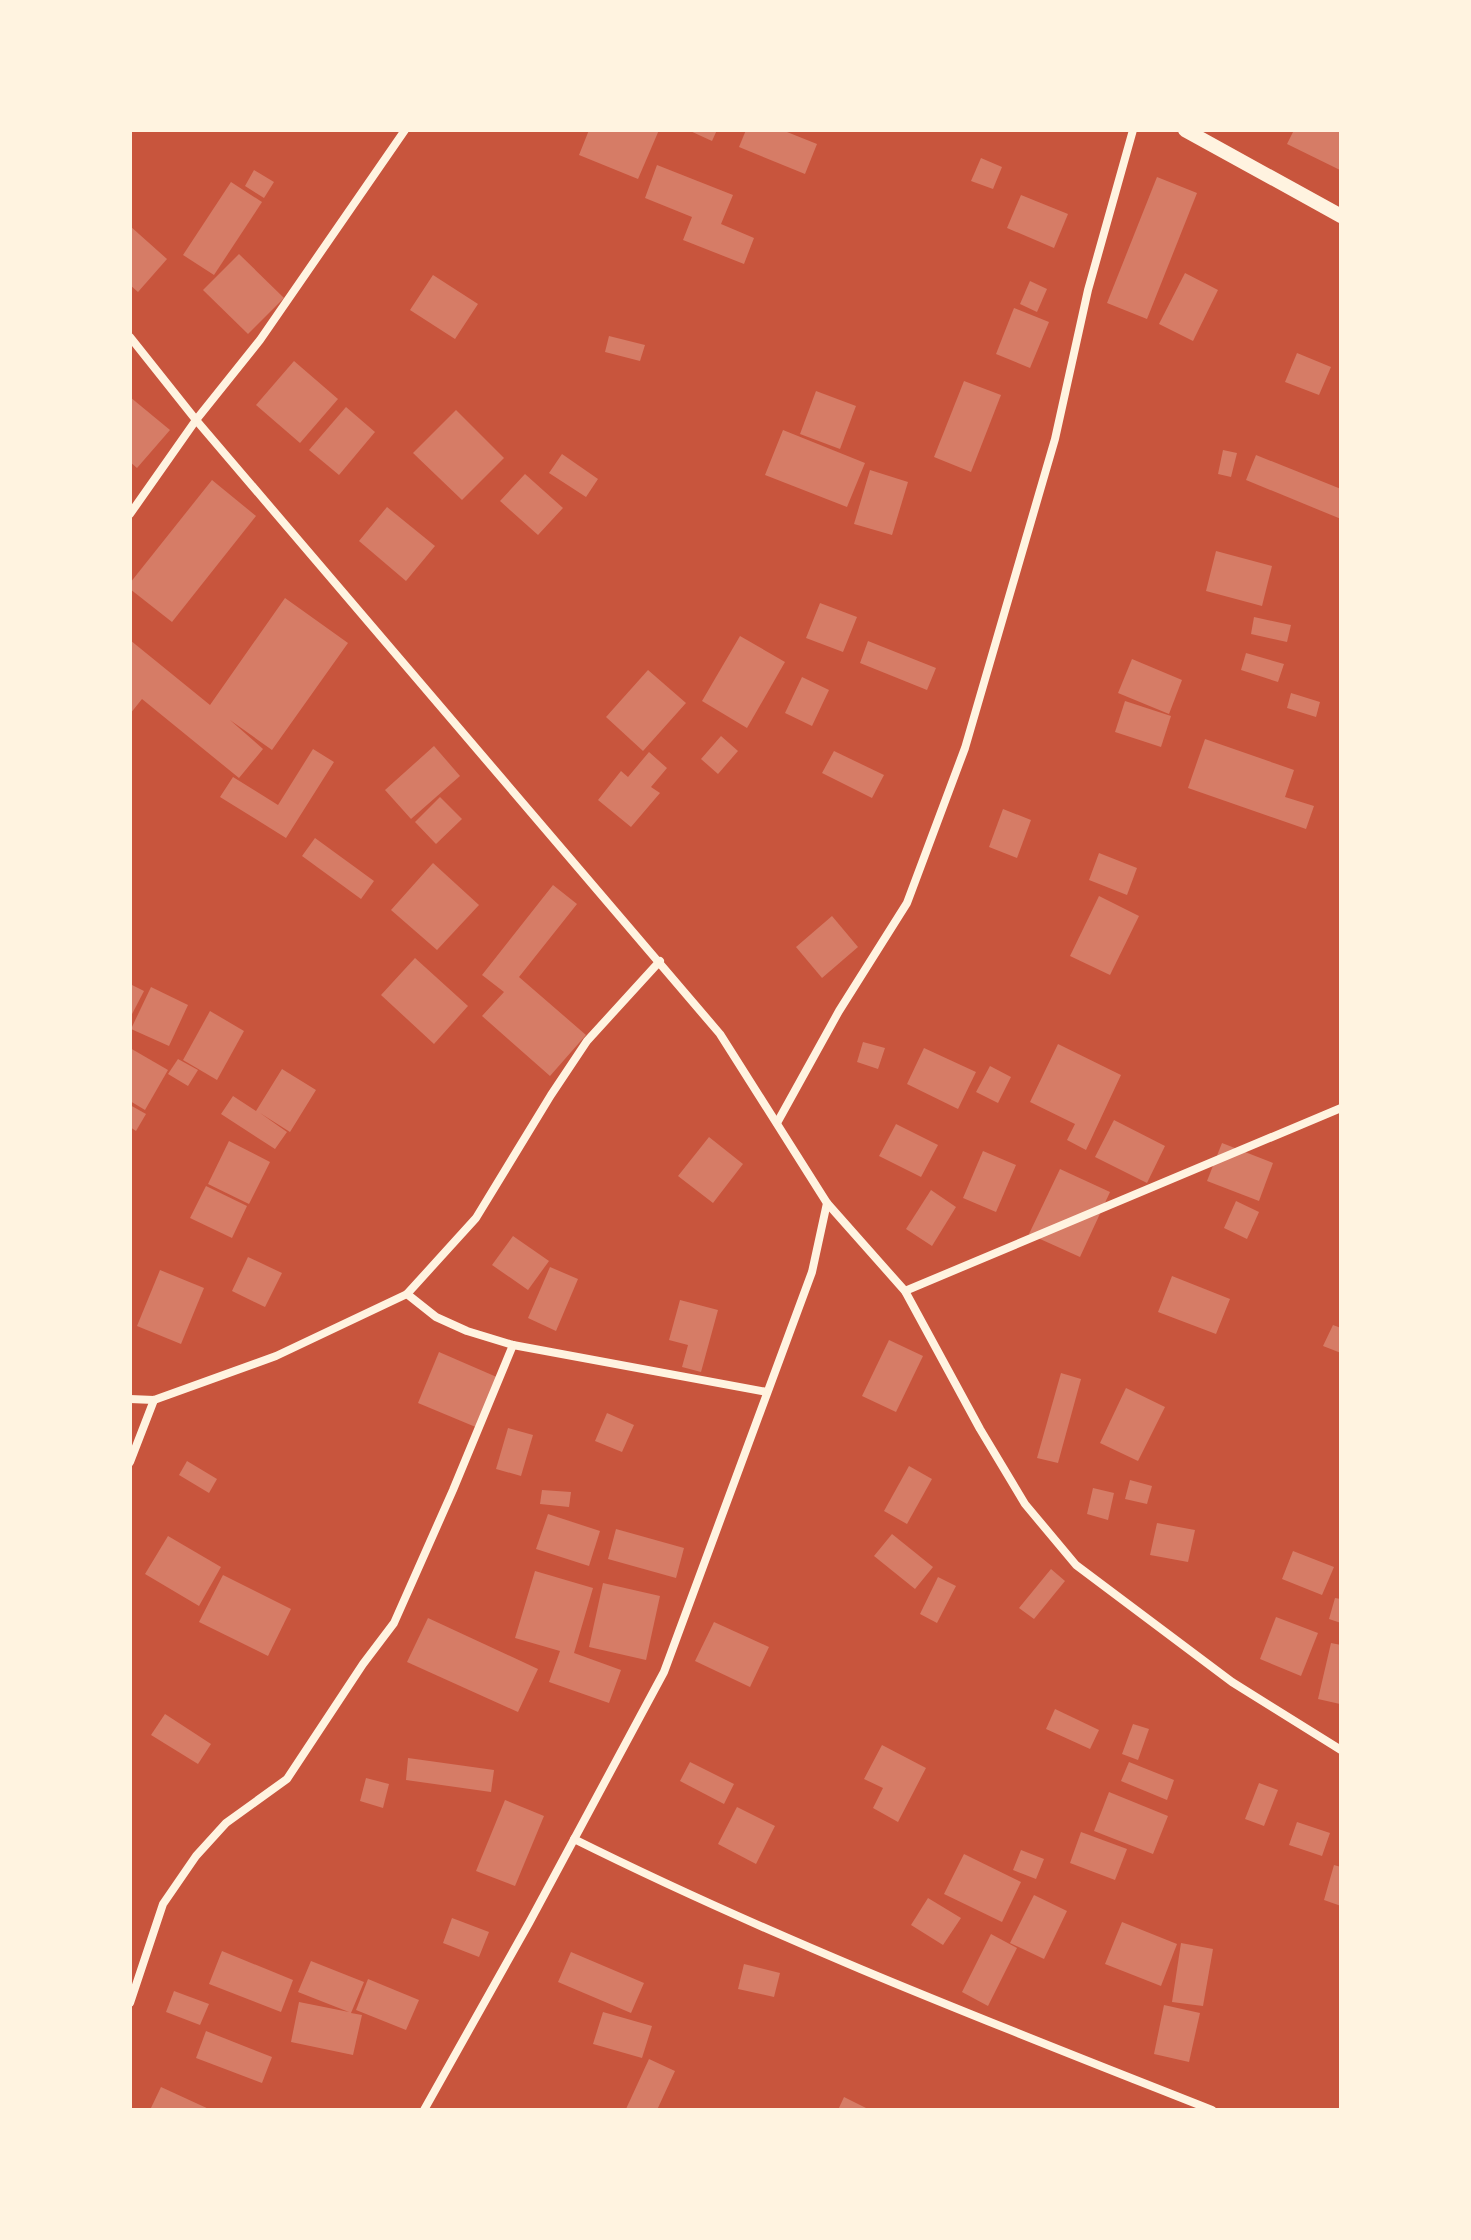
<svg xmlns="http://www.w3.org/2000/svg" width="1471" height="2240" viewBox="0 0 1471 2240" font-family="'Space Grotesk',sans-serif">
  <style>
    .building { fill: #d67c66 }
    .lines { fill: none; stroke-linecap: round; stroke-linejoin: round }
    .minor { stroke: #fff3e0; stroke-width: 8 }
    .tertiary { stroke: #fff3e0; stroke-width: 14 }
  </style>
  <rect width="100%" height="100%" fill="#c8553d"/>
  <g class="building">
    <polygon points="589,130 659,130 638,179 579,155"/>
    <polygon points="688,130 717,130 712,141"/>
    <polygon points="746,130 782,130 817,144 805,174 739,147"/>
    <polygon points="1294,130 1341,130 1340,170 1287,144"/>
    <polygon points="981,158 1002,167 993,189 971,181"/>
    <polygon points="657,165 733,195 721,224 754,238 744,264 683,240 692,217 645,198"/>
    <polygon points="254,170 274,182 264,198 245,186"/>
    <polygon points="1157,177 1197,193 1147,319 1107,303"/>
    <polygon points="231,182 262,202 214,275 183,255"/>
    <polygon points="1021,195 1068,214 1054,248 1007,228"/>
    <polygon points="130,226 167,259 138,292 130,285"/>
    <polygon points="239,254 284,298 248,334 203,290"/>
    <polygon points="1185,273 1218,290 1193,341 1159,324"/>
    <polygon points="433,275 478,304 455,339 410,310"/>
    <polygon points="1030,281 1047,289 1037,312 1020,304"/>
    <polygon points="1014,308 1049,322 1030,368 996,354"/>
    <polygon points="609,336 645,345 640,361 605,352"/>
    <polygon points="1297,353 1331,367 1319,395 1285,382"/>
    <polygon points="294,361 338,399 300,443 256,405"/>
    <polygon points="964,381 1001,395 971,472 934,457"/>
    <polygon points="816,391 856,406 840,449 800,434"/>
    <polygon points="130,397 170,430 137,468 130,462"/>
    <polygon points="346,407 375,432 339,475 309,450"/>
    <polygon points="456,410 504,458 462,500 413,453"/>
    <polygon points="783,430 865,463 847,507 765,475"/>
    <polygon points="1223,450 1237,453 1231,477 1218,474"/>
    <polygon points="562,454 598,479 586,497 549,473"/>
    <polygon points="1256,455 1341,489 1341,519 1246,480"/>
    <polygon points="870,470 908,482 892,535 854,524"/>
    <polygon points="525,474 563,508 538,535 500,501"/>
    <polygon points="212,480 256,516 172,622 130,589 130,583"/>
    <polygon points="387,507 435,546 406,581 359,541"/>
    <polygon points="1216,551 1272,566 1262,606 1206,591"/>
    <polygon points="285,598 348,643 272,750 230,720 263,749 239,778 142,699 130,714 130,640 210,705"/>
    <polygon points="820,603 857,617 843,652 806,638"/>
    <polygon points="1254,617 1291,625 1287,642 1251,634"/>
    <polygon points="740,636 785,662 747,728 702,701"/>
    <polygon points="868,641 936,668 927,690 860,663"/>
    <polygon points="1246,653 1284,664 1278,682 1241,670"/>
    <polygon points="1132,659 1182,680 1169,714 1118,693"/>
    <polygon points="648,670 686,703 643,751 606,717"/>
    <polygon points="802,677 829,690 812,726 785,713"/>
    <polygon points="1291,693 1320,702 1316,717 1287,708"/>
    <polygon points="1125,701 1171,716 1161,747 1115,732"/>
    <polygon points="721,736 738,751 718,774 701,759"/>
    <polygon points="1205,739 1294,770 1285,797 1314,806 1306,829 1188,788"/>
    <polygon points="434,746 460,776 411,819 385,790"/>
    <polygon points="313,749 334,762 286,838 220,797 233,777 278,805"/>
    <polygon points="834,751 884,775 872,798 822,773"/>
    <polygon points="649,752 667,768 651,787 660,793 631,827 598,800 621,771 628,777"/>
    <polygon points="440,797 462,819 436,844 415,822"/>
    <polygon points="1003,809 1031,820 1017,858 989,847"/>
    <polygon points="315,838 374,881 361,899 302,856"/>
    <polygon points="1099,853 1137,868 1127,895 1089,880"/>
    <polygon points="433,863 479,905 437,950 391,910"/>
    <polygon points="553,885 577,904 519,977 586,1035 550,1076 482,1016 504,992 482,975"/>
    <polygon points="1099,896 1139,916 1110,975 1070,956"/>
    <polygon points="832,916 858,947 822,978 796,947"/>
    <polygon points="415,958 468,1006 434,1044 381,995"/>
    <polygon points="130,984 144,991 130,1018"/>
    <polygon points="151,987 188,1005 169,1046 131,1029"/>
    <polygon points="210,1011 244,1031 217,1080 183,1060"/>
    <polygon points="863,1042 885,1048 878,1069 857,1062"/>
    <polygon points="1058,1044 1121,1075 1086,1150 1067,1140 1075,1124 1030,1102"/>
    <polygon points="130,1048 168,1070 145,1110 130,1101"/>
    <polygon points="924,1048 976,1072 958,1109 907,1084"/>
    <polygon points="178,1059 198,1070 188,1086 168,1074"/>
    <polygon points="990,1066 1011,1077 998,1103 976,1092"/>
    <polygon points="282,1069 316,1090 290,1132 260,1113 287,1132 275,1149 221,1114 233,1096 256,1111"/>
    <polygon points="130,1105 146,1114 136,1131 130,1127"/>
    <polygon points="1114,1120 1165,1146 1147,1183 1095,1157"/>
    <polygon points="896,1124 938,1145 921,1177 879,1156"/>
    <polygon points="709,1137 743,1164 713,1203 678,1176"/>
    <polygon points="229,1141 270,1162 249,1204 208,1184"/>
    <polygon points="1222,1143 1273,1163 1259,1201 1207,1181"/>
    <polygon points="983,1151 1016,1165 996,1212 963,1198"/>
    <polygon points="1060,1169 1110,1192 1080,1257 1029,1234"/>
    <polygon points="206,1186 247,1206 232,1238 190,1218"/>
    <polygon points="931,1190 956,1207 932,1246 906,1229"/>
    <polygon points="1236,1201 1259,1212 1247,1239 1224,1228"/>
    <polygon points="513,1236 549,1261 528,1290 492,1265"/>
    <polygon points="248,1257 282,1273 265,1307 232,1291"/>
    <polygon points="550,1267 578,1279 556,1331 528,1318"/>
    <polygon points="160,1270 204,1288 181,1344 137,1326"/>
    <polygon points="1172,1276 1230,1299 1216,1334 1158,1312"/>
    <polygon points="680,1300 718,1310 701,1372 682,1367 688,1345 669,1340"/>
    <polygon points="1333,1325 1341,1328 1341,1353 1323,1346"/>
    <polygon points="889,1340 923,1356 896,1412 862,1396"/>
    <polygon points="439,1352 499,1378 478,1428 418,1403"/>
    <polygon points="1061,1373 1081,1379 1058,1463 1037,1458"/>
    <polygon points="1126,1388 1165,1407 1138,1461 1100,1443"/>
    <polygon points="607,1413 634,1425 622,1452 595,1441"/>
    <polygon points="508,1428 533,1435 521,1476 496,1469"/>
    <polygon points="187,1461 217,1479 209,1493 179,1475"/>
    <polygon points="909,1466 932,1479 907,1524 884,1511"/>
    <polygon points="1130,1480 1152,1486 1147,1504 1125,1499"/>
    <polygon points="1093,1488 1114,1493 1108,1520 1087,1514"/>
    <polygon points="542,1490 571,1492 569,1507 540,1504"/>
    <polygon points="548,1514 600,1531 589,1566 536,1549"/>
    <polygon points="1157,1523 1195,1530 1188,1562 1150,1555"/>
    <polygon points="616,1529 684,1548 676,1578 608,1559"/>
    <polygon points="892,1534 933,1567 915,1589 874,1556"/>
    <polygon points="168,1536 221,1567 199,1606 145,1574"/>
    <polygon points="1293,1551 1334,1567 1322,1595 1282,1579"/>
    <polygon points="1051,1569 1065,1581 1034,1619 1019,1608"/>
    <polygon points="535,1571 593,1588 574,1653 621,1670 609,1703 549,1682 560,1651 515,1638"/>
    <polygon points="223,1575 291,1609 268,1656 199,1622"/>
    <polygon points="938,1577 956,1586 937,1623 920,1614"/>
    <polygon points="603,1583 660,1596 646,1660 589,1647"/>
    <polygon points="1335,1598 1341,1599 1341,1623 1329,1619"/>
    <polygon points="1276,1617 1318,1633 1301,1676 1260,1659"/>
    <polygon points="428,1618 538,1669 518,1712 407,1662"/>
    <polygon points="714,1622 769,1647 750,1687 695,1661"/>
    <polygon points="1331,1643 1341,1645 1340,1704 1318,1699"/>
    <polygon points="1055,1709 1099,1730 1090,1749 1046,1729"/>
    <polygon points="165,1714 211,1744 198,1764 151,1735"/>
    <polygon points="1133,1724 1149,1729 1138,1760 1122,1754"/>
    <polygon points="882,1745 926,1768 898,1822 873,1808 883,1788 864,1779"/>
    <polygon points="408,1758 494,1770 491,1792 406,1780"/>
    <polygon points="690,1762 734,1784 724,1804 680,1781"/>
    <polygon points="1129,1762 1174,1780 1167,1800 1121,1781"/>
    <polygon points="366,1778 389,1784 383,1808 360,1801"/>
    <polygon points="1259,1783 1278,1790 1264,1826 1245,1819"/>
    <polygon points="1109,1792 1168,1816 1153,1854 1094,1831"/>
    <polygon points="505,1800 544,1816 515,1886 476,1871"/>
    <polygon points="737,1807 775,1826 756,1864 718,1844"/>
    <polygon points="1297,1822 1330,1833 1322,1856 1289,1845"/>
    <polygon points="1081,1832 1127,1849 1115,1880 1070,1863"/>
    <polygon points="1021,1850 1044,1859 1036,1879 1013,1870"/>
    <polygon points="964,1854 1021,1882 1002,1922 944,1894"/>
    <polygon points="1334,1865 1341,1867 1341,1906 1324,1900"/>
    <polygon points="1034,1895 1067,1911 1044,1959 1010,1943"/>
    <polygon points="928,1898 961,1918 943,1945 911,1925"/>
    <polygon points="452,1918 489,1932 479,1957 443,1943"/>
    <polygon points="1122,1922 1177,1944 1161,1986 1105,1964"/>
    <polygon points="991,1934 1017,1948 988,2006 962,1992"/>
    <polygon points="1181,1943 1213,1949 1203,2006 1172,2002"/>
    <polygon points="222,1951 293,1980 281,2012 209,1984"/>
    <polygon points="571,1952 644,1983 631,2013 558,1982"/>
    <polygon points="311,1961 364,1982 351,2013 362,2015 353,2055 291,2042 299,2002 349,2012 298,1992"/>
    <polygon points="744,1964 780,1973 774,1997 738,1989"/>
    <polygon points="368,1979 419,2000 406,2030 356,2010"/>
    <polygon points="174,1991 209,2004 200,2025 166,2012"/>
    <polygon points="1164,2005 1200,2013 1189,2062 1154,2054"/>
    <polygon points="603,2012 652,2026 642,2058 593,2044"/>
    <polygon points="206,2031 272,2057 262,2083 196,2058"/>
    <polygon points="649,2059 675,2071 657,2110 629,2110 626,2109"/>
    <polygon points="161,2087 211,2110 150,2110"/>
    <polygon points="844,2097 870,2110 838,2110"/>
  </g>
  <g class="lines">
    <g class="minor">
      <polyline points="130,337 196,420 720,1034 827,1203 812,1272 664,1672 529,1923 424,2110"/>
      <polyline points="130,514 196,420 260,340 405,130"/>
      <polyline points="777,1123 839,1011 907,903 965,748 1055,439 1088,290 1133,130"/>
      <polyline points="827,1203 905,1291 980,1429 1025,1504 1076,1565 1232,1682 1341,1750"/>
      <polyline points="905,1291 1341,1108"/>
      <polyline points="407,1294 436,1317 467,1331 513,1345 767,1392"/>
      <polyline points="130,1399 154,1400 276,1356 407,1294 476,1218 551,1095 587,1041 660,961"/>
      <polyline points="130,1462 154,1400"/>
      <path d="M574 1839C781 1942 997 2025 1212 2110"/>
      <polyline points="130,2003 163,1904 196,1856 226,1823 287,1779 363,1664 394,1623 453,1490 513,1345"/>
    </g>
    <polyline class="tertiary" points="1185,130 1341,216"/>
  </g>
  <rect width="1471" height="2240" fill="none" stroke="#fff3e0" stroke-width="264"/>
</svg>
